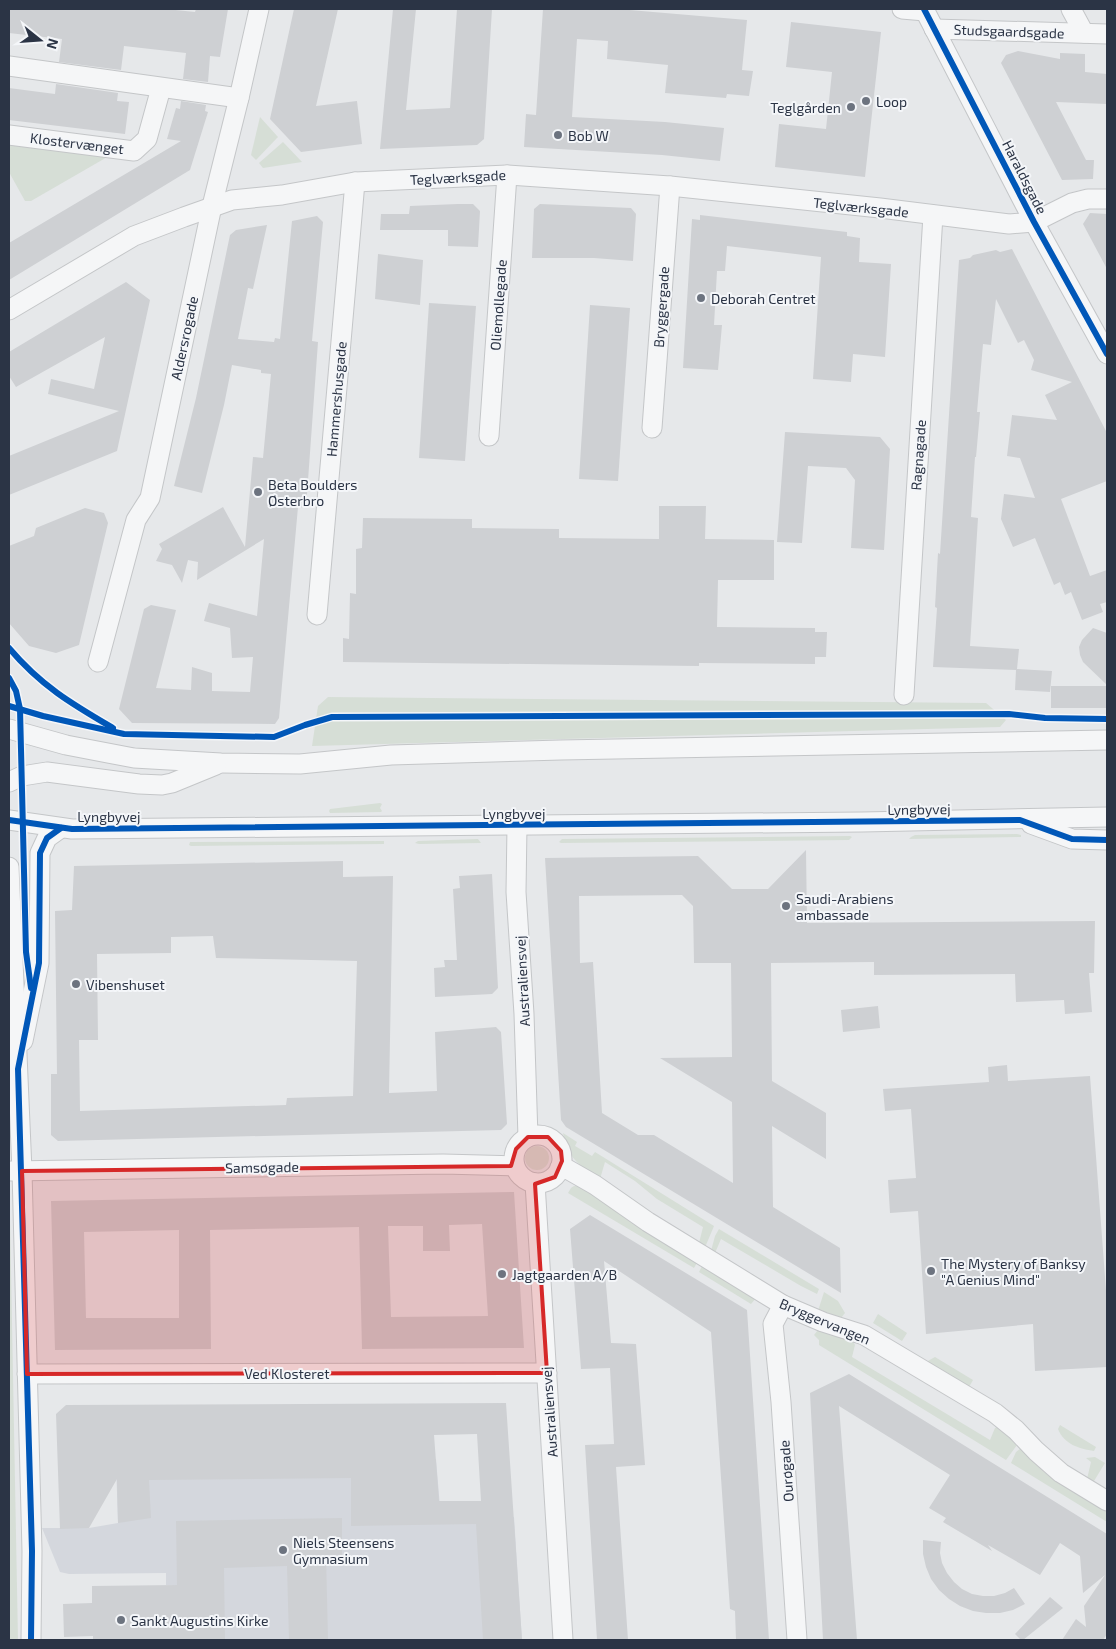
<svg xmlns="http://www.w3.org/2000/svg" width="1116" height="1649" viewBox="0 0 1116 1649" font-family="'Exo 2',sans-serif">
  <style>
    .built { fill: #d4d7dd }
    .green { fill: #d6ded6 }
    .building { fill: #ced0d3; fill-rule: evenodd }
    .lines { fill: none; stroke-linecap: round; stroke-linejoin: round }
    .minor-casing { stroke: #c4c6c8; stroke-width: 21 }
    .minor { stroke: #f5f6f7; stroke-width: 19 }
    .cycleway-casing { stroke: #f4f6f9; stroke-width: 9 }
    .cycleway { stroke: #0057b8; stroke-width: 6 }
    .marked { fill: #d62828; fill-opacity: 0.2; stroke: #d62828; stroke-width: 4; stroke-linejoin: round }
    .poi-dot { fill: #6c737f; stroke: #f4f6f9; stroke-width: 2 }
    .labels { text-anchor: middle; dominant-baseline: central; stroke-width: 4; stroke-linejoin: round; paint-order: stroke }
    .street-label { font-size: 14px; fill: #2b3445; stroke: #f4f6f9 }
    .poi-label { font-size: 14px; fill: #2b3445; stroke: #f4f6f9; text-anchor: start }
  </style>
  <rect width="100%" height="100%" fill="#e6e8ea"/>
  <polygon class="built" points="436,1459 441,1519 514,1517 522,1640 178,1640 177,1585 166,1585 166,1573 69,1574 60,1572 42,1528 89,1528 118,1523 116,1463"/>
  <g class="green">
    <polygon points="260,117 278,137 256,160 251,155"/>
    <polygon points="283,142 302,162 263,168 259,163"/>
    <polygon points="9,144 109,156 31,201 25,201 9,172"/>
    <polygon points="328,697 986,703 1006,720 1000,727 312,746 318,706"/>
    <polygon points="380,803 382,804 380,808 382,811 381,812 330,813 329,811 330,809"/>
    <polygon points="1017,834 1021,835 1021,837 909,839 911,837 915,835"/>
    <polygon points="850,836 852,837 849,840 561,843 559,842 562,839"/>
    <polygon points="478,839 481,843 419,844 415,843 418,841"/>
    <polygon points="381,841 384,841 384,844 191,846 189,845 190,842"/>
    <path d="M563 1133 577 1142 575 1146 592 1156 595 1152 714 1226 706 1245 702 1246 699 1243 703 1227 657 1199 635 1181 605 1162 600 1179C578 1165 569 1159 563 1133Z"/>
    <circle cx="537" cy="1158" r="12"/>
    <path d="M574 1186H579C593 1195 608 1203 622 1213 646 1231 670 1250 699 1259L694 1268 568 1193 571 1188Z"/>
    <polygon points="9,1216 10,1216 18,1640 9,1640"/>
    <polygon points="719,1229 819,1289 817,1294 801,1286 721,1239 715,1253 711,1251 715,1236"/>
    <polygon points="704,1262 756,1298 751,1304 699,1272"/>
    <polygon points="824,1292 838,1301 845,1313 841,1318 818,1311"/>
    <polygon points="878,1314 907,1333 902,1341 873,1323"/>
    <polygon points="818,1330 852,1339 855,1345 852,1357 990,1440 995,1428 997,1427 1002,1429 1017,1445 1006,1460 819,1345 819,1340 814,1335"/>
    <polygon points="935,1357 973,1380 969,1387 926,1362"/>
    <path d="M1060 1425 1096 1447 1094 1451C1079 1449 1064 1444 1058 1429Z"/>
    <polygon points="1021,1448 1044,1472 1107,1510 1107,1522 1011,1463 1016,1452"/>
    <polygon points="1095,1457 1105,1463 1094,1481 1087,1479 1091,1462 1086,1458"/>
  </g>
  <g class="building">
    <polygon points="9,9 166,9 195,12 196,9 228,9 220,57 210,56 208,82 183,79 186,53 124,46 121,70 59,62 62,39 9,33"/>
    <polygon points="294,9 338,9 316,106 357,101 362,144 301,152 270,119"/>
    <polygon points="393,9 416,9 406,110 450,108 457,9 492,9 484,139 477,145 380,149"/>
    <polygon points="543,9 618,9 747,20 742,70 753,71 749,96 727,94 726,98 665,93 668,65 607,59 608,41 577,39 572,117 665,122 724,128 720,161 662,155 524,147 526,114 536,115"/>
    <polygon points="791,22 881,32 865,177 775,167 779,124 826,129 832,72 786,67"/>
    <polygon points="1018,51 1060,59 1060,53 1085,54 1085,72 1107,74 1107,104 1056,102 1086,160 1094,160 1093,179 1062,180 1001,63 1006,55"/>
    <polygon points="56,84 118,93 117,101 129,102 125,134 9,120 9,88 55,94"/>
    <polygon points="181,101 206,105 205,111 208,112 190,170 9,280 9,243 181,141 167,139 176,108 180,109"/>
    <polygon points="458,204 473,204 480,211 478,247 448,246 448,230 380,230 381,214 409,214 410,206"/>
    <polygon points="540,204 631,208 636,214 633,261 594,258 532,258 534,209"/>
    <polygon points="1090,213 1107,214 1107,269 1083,224"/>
    <polygon points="700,215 847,232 847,236 860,238 859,262 891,264 885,357 853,354 851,382 813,379 821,257 727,246 725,271 717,271 714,325 722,325 718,370 683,368 692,219 700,220"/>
    <polygon points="317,216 323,222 312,341 318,342 306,508 298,507 279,718 275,724 132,723 119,709 144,609 151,605 176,610 156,688 191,690 192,667 212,673 212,691 250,692 253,657 232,658 230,628 204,621 209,603 257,616 264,539 197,580 198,562 188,560 182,583 172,565 156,561 162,549 159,544 223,507 245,547 253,457 263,458 271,374 261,373 261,370 232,365 224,405 202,493 174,486 196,398 230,235 236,230 267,225 253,289 248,288 238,339 274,342 275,338 280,339 292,221"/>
    <polygon points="1012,249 1107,433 1107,481 1061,499 1090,576 1107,570 1107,602 1100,604 1103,612 1082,620 1071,592 1065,595 1060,582 1054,585 1035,538 1013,547 1001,519 1004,494 1035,498 1020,458 1007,456 1012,415 1057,420 1045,395 1072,382 1031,370 1034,360 1024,340 1018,343 996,299 991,345 983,344 977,412 980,412 976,457 975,457 971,517 978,518 970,646 1019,649 1017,669 1052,671 1050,692 1015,690 1016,670 933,667 937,608 935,607 938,553 940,554 959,260 970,258 973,255 996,250 1000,252"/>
    <polygon points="378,254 423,260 420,305 375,299"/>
    <polygon points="126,282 150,300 117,451 9,495 9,456 119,411 48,394 51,379 94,389 105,337 16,387 9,376 9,352"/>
    <polygon points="429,303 476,306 465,461 419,458"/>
    <polygon points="590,305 630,308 618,481 579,479"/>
    <polygon points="785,432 880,437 890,449 884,550 851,548 855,480 846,468 808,466 802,543 777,542"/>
    <polygon points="659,506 706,506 705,539 774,540 774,580 718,580 717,627 815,628 815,632 827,632 826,657 815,657 815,664 699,663 699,666 343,662 343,638 349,639 350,593 356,594 356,549 362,548 363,518 472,519 472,528 559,529 559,538 659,539"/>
    <polygon points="85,508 104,513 108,523 79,645 56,653 29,646 9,623 9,546 34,536 36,528"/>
    <polygon points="1093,628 1107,633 1107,685 1083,662 1080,655 1079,647 1082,640"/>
    <rect x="1051" y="686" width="56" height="22"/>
    <path d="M806 850 807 923 1095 921 1094 973H1089L1092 1012 1065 1014 1064 1000 1016 1002 1015 974 874 975V962L771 963 772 1081 826 1113V1159L772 1126 773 1207 840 1248 841 1293 566 1127 561 1120 545 858 698 856 732 889H768ZM682 895 693 906 694 963H731L732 1057 660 1058 732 1102 733 1183 654 1135H638L602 1113 593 962 580 963 579 896Z"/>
    <path d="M343 861V877L393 876 389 1093 437 1091 435 1032 496 1027 501 1032 507 1124 501 1130 58 1141 51 1135V1074H57L55 911 72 910 74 866ZM213 936 216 958 357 961 353 1096 287 1098 286 1105 80 1111 79 1040H98L97 954 171 953V937Z"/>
    <polygon points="492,874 498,988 492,994 435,997 434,968 445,967 444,960 457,960 453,889 460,888 459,876"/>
    <polygon points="878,1006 880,1028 843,1032 841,1010"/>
    <polygon points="1007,1065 1008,1081 1090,1076 1107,1304 1107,1367 1035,1371 1033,1324 926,1334 918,1211 890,1213 888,1180 916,1178 911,1109 885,1111 883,1089 989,1082 988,1067"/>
    <path d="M514 1192 524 1348 362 1349 359 1227 210 1230 211 1349 55 1350 51 1201ZM482 1224 488 1316 391 1317 388 1226H423V1251H450L449 1225ZM179 1230V1318H86L84 1232Z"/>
    <polygon points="590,1215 747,1310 769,1640 736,1640 735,1611 730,1609 711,1332 604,1261 611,1343 636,1344 645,1465 616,1467 628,1640 597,1640 585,1445 614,1444 610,1368 581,1369 570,1229"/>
    <polygon points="849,1374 1107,1534 1107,1634 1103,1640 1062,1640 1076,1619 1086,1627 1084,1606 1105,1575 1083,1593 1080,1556 1060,1543 1040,1575 988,1545 992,1551 943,1522 946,1518 929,1508 950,1475 839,1406 857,1640 823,1640 810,1393"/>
    <path d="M506 1403 522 1640H483L476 1524 351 1526V1478L149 1480 151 1518 118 1523 117 1479 89 1528 60 1529 56 1414 66 1405ZM477 1434 481 1501H439L434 1435Z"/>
    <polygon points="342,1518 342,1555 326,1555 328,1640 289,1640 287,1566 224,1568 225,1640 93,1640 93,1636 64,1637 63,1604 92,1603 92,1586 177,1585 176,1521"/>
    <polygon points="923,1540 941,1542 940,1553 942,1563 947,1573 954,1582 962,1589 972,1594 983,1596 994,1596 1005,1593 1014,1588 1025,1604 1013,1610 1000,1613 986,1613 973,1611 960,1606 949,1599 939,1590 931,1579 926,1567 923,1554"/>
    <polygon points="1050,1597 1063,1608 1023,1640 1021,1640 1015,1634"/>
  </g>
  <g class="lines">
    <g class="minor-casing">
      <g id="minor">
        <polyline points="902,9 925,11"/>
        <polyline points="924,9 1034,222 1107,354"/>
        <polyline points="1071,9 1084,33"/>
        <polyline points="934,29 1107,34"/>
        <polyline points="9,66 239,98"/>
        <polyline points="9,135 134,151 147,139 161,88"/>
        <polyline points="9,310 134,236 184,217 232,200 282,195 355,182 507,175 670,186 880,208 1009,224 1034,222 1072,203 1088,199 1107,199"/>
        <polyline points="652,428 670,186"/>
        <polyline points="489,436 507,175"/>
        <polyline points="317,615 355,182"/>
        <polyline points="98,662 136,520 150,498 212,206 239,98 259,9"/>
        <polyline points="904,695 933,215"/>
        <polyline points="9,729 66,745 134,758 221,763 300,764 391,755 561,750 1107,740"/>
        <polyline points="9,782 22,776 47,772 139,784 162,785 172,783 216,765"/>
        <polyline points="9,820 72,829 862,822 1107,817"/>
        <polyline points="1031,824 1072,839 1107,840"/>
        <polyline points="517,826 516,892 524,1014 528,1137"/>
        <polyline points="9,867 22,1171 32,1551 31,1640"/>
        <polyline points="23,1041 39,963 40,853 47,838 61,828"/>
        <circle cx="538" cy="1159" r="24"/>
        <polyline points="560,1167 567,1169 595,1185 648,1222 783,1305 823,1322 864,1335 995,1413 1016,1430 1036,1451 1061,1473 1107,1501"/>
        <polyline points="11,1171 443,1164 515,1166"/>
        <polyline points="535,1183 563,1640"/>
        <polyline points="783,1305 773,1324 781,1402 797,1640"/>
        <polyline points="27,1374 547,1373"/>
      </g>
    </g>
    <use href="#minor" class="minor"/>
    <g class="cycleway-casing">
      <g id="cycleway">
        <polyline points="924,9 1034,222 1107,354"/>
        <path d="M9 648C41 686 72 704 113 728"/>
        <polyline points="9,678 16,691 20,709 26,952 31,988"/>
        <polyline points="9,706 43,716 124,734 274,737 305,725 332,717 1009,714 1045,718 1107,719"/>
        <polyline points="9,820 72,829 1020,820 1072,839 1107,840"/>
        <polyline points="31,1640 32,1551 18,1069 39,963 40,853 47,838 61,828"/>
      </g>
    </g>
    <use href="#cycleway" class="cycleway"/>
  </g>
  <path class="marked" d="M528 1137H548L561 1151 562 1161 555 1177 535 1184 547 1373 27 1374 22 1171 511 1166 516 1149Z"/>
  <g class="poi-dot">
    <circle cx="866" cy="101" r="5"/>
    <circle cx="851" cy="107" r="5"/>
    <circle cx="558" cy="135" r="5"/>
    <circle cx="701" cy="298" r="5"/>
    <circle cx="258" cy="492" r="5"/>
    <circle cx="786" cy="906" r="5"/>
    <circle cx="76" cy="984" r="5"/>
    <circle cx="931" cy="1271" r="5"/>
    <circle cx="502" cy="1274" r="5"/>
    <circle cx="283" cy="1550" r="5"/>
    <circle cx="121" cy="1620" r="5"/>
  </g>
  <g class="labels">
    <g class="street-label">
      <text transform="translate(1009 31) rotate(2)">Studsgaardsgade</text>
      <text transform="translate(77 143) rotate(7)">Klostervænget</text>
      <text transform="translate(458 177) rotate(-3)">Teglværksgade</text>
      <text transform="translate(1025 177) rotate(63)">Haraldsgade</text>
      <text transform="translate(861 207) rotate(6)">Teglværksgade</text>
      <text transform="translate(498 305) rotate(-86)">Oliemøllegade</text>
      <text transform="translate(661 307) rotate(-86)">Bryggergade</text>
      <text transform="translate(184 338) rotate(-78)">Aldersrogade</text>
      <text transform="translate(336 399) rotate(-85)">Hammershusgade</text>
      <text transform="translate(918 455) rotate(-86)">Ragnagade</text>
      <text transform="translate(919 809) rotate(-1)">Lyngbyvej</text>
      <text x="514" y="813">Lyngbyvej</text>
      <text x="109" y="816">Lyngbyvej</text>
      <text transform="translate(522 981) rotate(-93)">Australiensvej</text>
      <text transform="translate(262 1167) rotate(-1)">Samsøgade</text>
      <text transform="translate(825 1321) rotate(23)">Bryggervangen</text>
      <text x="287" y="1373">Ved Klosteret</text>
      <text transform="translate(549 1412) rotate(-94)">Australiensvej</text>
      <text transform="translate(786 1471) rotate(-94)">Ourøgade</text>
    </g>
    <g class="poi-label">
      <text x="876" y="101">Loop</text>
      <text x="841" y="107" text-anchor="end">Teglgården</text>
      <text x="568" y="135">Bob W</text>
      <text x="711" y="298">Deborah Centret</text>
      <text x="268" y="484">Beta Boulders<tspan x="268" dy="16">Østerbro</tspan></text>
      <text x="796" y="898">Saudi-Arabiens<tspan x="796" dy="16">ambassade</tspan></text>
      <text x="86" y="984">Vibenshuset</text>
      <text x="941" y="1263">The Mystery of Banksy<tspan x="941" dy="16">"A Genius Mind"</tspan></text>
      <text x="512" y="1274">Jagtgaarden A/B</text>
      <text x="293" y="1542">Niels Steensens<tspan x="293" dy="16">Gymnasium</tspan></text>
      <text x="131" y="1620">Sankt Augustins Kirke</text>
    </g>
  </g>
  <rect width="1116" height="1649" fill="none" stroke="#2b3445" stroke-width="20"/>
  <g transform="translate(40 40) rotate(107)" stroke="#f4f6f9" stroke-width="4" paint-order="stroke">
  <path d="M0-4L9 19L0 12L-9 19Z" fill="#2b3445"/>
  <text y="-8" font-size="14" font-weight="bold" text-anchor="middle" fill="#2b3445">N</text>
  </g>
</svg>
